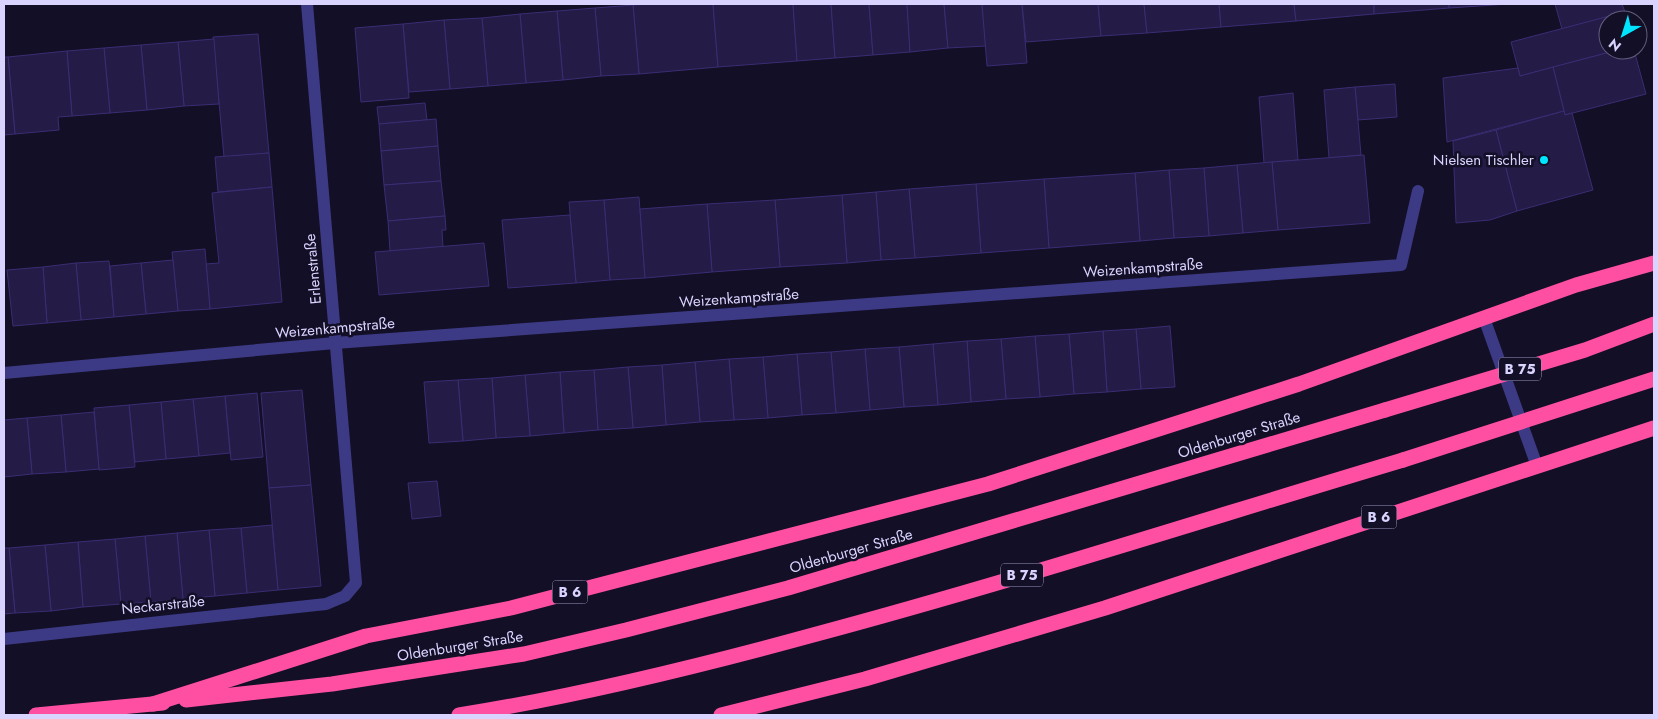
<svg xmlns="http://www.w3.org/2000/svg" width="1658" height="719" viewBox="0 0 1658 719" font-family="Jost,sans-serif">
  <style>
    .building { fill: #241b47; stroke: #3b2d73 }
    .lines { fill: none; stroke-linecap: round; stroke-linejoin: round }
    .minor { stroke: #3d3a85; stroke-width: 12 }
    .highway { stroke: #ff4fa3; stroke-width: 15 }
    .highway-bridge { stroke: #ff4fa3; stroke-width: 15 }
    .poi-dot { fill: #00e5ff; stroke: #130f26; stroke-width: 2 }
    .labels { text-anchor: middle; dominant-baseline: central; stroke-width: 5; stroke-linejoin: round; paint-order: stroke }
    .shield { fill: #130f26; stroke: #9e99be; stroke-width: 1 }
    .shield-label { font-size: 14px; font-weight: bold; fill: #d9d4ff }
    .poi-label { font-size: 15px; fill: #d9d4ff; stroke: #130f26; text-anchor: end }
    .street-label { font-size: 15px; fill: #d9d4ff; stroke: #130f26 }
  </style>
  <rect width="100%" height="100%" fill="#130f26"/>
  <g class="building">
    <polygon points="653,4 713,4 718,67 639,74 633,5"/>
    <polygon points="713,4 793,4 797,61 718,67"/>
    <polygon points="793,4 831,4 835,58 797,61"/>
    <polygon points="831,4 869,4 873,55 835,58"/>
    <polygon points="869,4 907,4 910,52 873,55"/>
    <polygon points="907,4 944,4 948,48 910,52"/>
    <polygon points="944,4 982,4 986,46 948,48"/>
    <polygon points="982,4 1022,4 1027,63 987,66"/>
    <polygon points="1022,4 1098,4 1101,36 1026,42"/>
    <polygon points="1098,4 1144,4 1147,33 1101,36"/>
    <polygon points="1144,4 1219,4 1221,27 1147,33"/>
    <polygon points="1219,4 1294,4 1296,21 1221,27"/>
    <polygon points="1294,4 1374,4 1374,14 1296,21"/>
    <polygon points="1374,4 1449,4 1449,8 1374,14"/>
    <polygon points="1449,4 1509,4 1449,8"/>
    <polygon points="1555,4 1622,4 1625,12 1562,29"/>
    <polygon points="633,5 639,74 601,76 595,8"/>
    <polygon points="595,8 601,76 563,80 557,11"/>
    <polygon points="557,11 563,80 526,83 520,14"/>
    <polygon points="1625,12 1627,20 1608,20 1608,50 1618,50 1520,76 1511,42"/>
    <polygon points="520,14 526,83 488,86 482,18"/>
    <polygon points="482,18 488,86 450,89 444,20"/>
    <polygon points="444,20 450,89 409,92 403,24"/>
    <polygon points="403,24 409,98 361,102 355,28"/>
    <polygon points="258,34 269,153 224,157 213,37"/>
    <polygon points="214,39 219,104 184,106 178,42"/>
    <polygon points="178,42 184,106 147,110 141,45"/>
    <polygon points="141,45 147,110 110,113 104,48"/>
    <polygon points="104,48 110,113 72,116 67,51"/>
    <polygon points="1618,50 1634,50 1646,94 1565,115 1553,67"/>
    <polygon points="67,51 72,116 58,117 59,130 15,134 8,57"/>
    <polygon points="4,57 8,57 15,134 4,135"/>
    <polygon points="1553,67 1564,111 1447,142 1443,78 1518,68 1520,76"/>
    <polygon points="1395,84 1397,117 1358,120 1355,87"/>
    <polygon points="1355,87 1361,155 1329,158 1324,90"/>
    <polygon points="1293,93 1298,160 1264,163 1259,97"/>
    <polygon points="425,103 427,120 379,124 377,107"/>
    <polygon points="1564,111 1565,115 1572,113 1593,190 1517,211 1496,130"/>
    <polygon points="436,119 438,146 381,151 379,124"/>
    <polygon points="1496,130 1517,211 1490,220 1456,223 1453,141"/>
    <polygon points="438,146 441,181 384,185 381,151"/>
    <polygon points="269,153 272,187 218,192 215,157"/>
    <polygon points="1364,155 1370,223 1278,230 1272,162"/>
    <polygon points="1272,162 1278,230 1243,233 1237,165"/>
    <polygon points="1237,165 1243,233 1209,236 1204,168"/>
    <polygon points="1204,168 1209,236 1174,238 1169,170"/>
    <polygon points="1169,170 1174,238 1140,241 1135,173"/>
    <polygon points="1135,173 1140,241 1049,248 1044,179"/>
    <polygon points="1044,179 1049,248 981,253 976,184"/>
    <polygon points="441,181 445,216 388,221 384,185"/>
    <polygon points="976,184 981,253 915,258 909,189"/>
    <polygon points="272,187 282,302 210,309 206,264 219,263 212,193"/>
    <polygon points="909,189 915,258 881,260 876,192"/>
    <polygon points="876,192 881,260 847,263 842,195"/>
    <polygon points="842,195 847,263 780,267 775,200"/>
    <polygon points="639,197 645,278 610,280 604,200"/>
    <polygon points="604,200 610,280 576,283 569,202"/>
    <polygon points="775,200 780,267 712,272 707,204"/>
    <polygon points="707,204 712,272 645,278 640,209"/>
    <polygon points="570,215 576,283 508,288 502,220"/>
    <polygon points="445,216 446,230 442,230 443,247 390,251 388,221"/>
    <polygon points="484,243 489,286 379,295 375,252"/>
    <polygon points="205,249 210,309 178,311 172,252"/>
    <polygon points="173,260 178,311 146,314 141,263"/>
    <polygon points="109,261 114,317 81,320 76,263"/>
    <polygon points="76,263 81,320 47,323 43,267"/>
    <polygon points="141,263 146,314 114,317 110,266"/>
    <polygon points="43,267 47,323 13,326 7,270"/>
    <polygon points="1170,326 1175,387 1141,389 1136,329"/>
    <polygon points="1136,329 1141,389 1107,392 1103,331"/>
    <polygon points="1103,331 1107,392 1074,394 1069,334"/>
    <polygon points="1069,334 1074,394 1040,397 1035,336"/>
    <polygon points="1035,336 1040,397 1006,399 1001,339"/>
    <polygon points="1001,339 1006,399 971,402 967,341"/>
    <polygon points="967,341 971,402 938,405 933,344"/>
    <polygon points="933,344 938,405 904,407 899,347"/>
    <polygon points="899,347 904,407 870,410 865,349"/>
    <polygon points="865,349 870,410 836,413 831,352"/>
    <polygon points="831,352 836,413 802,415 797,354"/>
    <polygon points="797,354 802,415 768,418 763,357"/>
    <polygon points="763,357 768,418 734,420 729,359"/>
    <polygon points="729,359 734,420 700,422 695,362"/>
    <polygon points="695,362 700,422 666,425 662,365"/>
    <polygon points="662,365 666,425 633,428 628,367"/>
    <polygon points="628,367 633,428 598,430 594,370"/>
    <polygon points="594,370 598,430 564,433 560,372"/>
    <polygon points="560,372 564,433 530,436 525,375"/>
    <polygon points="525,375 530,436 496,438 492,378"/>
    <polygon points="492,378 496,438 463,441 458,380"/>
    <polygon points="458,380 463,441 429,443 424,382"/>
    <polygon points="302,390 311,485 269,488 261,393"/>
    <polygon points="257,393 263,457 231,460 225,396"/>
    <polygon points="225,396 230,453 199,456 193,399"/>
    <polygon points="193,399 199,456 166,459 161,402"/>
    <polygon points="161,402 166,459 135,462 129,405"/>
    <polygon points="129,405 135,467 99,470 94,408"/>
    <polygon points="94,412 99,469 66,472 61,415"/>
    <polygon points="61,415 66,472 32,474 27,418"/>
    <polygon points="27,418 32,474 4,477 4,420"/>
    <polygon points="437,481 441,516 412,519 408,483"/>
    <polygon points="311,485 321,586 278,590 269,488"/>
    <polygon points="272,525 278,590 247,593 241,528"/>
    <polygon points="241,528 247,593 215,596 209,530"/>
    <polygon points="209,530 215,596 183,599 177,533"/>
    <polygon points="177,533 183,599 151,602 145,536"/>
    <polygon points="145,536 151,602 121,604 115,539"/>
    <polygon points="115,539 121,604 83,607 78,542"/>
    <polygon points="78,542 83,607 51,611 45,545"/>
    <polygon points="45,545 51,611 15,613 9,548"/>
    <polygon points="4,548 9,548 15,613 4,614"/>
  </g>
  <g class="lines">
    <g class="minor">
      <polyline points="1484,318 1537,466"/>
      <polyline points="4,373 335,343 1401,265 1418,191"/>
      <polyline points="4,639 326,604 345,596 356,583 307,4"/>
    </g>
    <g class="highway">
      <polyline points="186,700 332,684 524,654 626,630 788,588 1385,410"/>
      <polyline points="153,704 366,636 511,608 988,484 1299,384 1576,285 1654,263"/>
      <polyline points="36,715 163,703"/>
      <path d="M459 715C579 696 696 667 813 635 1011 582 1206 519 1403 460"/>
      <polyline points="721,715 865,679 1105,608 1654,428"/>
    </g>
    <g class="highway-bridge">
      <polyline points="1385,410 1585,350 1654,324"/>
      <polyline points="1403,460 1654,379"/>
    </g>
  </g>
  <circle class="poi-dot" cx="1544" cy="160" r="5"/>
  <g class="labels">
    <g class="shield">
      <rect x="1499" y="357.5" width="42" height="23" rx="4"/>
      <rect x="1361.5" y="505.5" width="35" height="23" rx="4"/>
      <rect x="1001" y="563.5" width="42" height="23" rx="4"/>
      <rect x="552.5" y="580.5" width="35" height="23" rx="4"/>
    </g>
    <g class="shield-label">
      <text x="1520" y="369">B 75</text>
      <text x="1379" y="517">B 6</text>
      <text x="1022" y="575">B 75</text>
      <text x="570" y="592">B 6</text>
    </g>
    <g class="poi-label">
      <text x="1534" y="160">Nielsen Tischler</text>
    </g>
    <g class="street-label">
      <text transform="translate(1143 268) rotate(-4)">Weizenkampstraße</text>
      <text transform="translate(313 269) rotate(-95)">Erlenstraße</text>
      <text transform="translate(739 298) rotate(-4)">Weizenkampstraße</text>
      <text transform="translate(335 328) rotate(-5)">Weizenkampstraße</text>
      <text transform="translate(1239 435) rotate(-17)">Oldenburger Straße</text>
      <text transform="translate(851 551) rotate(-16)">Oldenburger Straße</text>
      <text transform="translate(163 605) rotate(-6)">Neckarstraße</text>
      <text transform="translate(460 646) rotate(-9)">Oldenburger Straße</text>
    </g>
  </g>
  <rect width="1658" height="719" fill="none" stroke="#d9d4ff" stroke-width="10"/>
  <g transform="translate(1623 35) rotate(219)"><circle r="24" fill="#130f26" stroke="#625e7d"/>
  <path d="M0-4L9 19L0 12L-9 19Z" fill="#00e5ff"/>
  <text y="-8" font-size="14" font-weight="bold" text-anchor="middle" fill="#d9d4ff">N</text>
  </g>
</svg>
